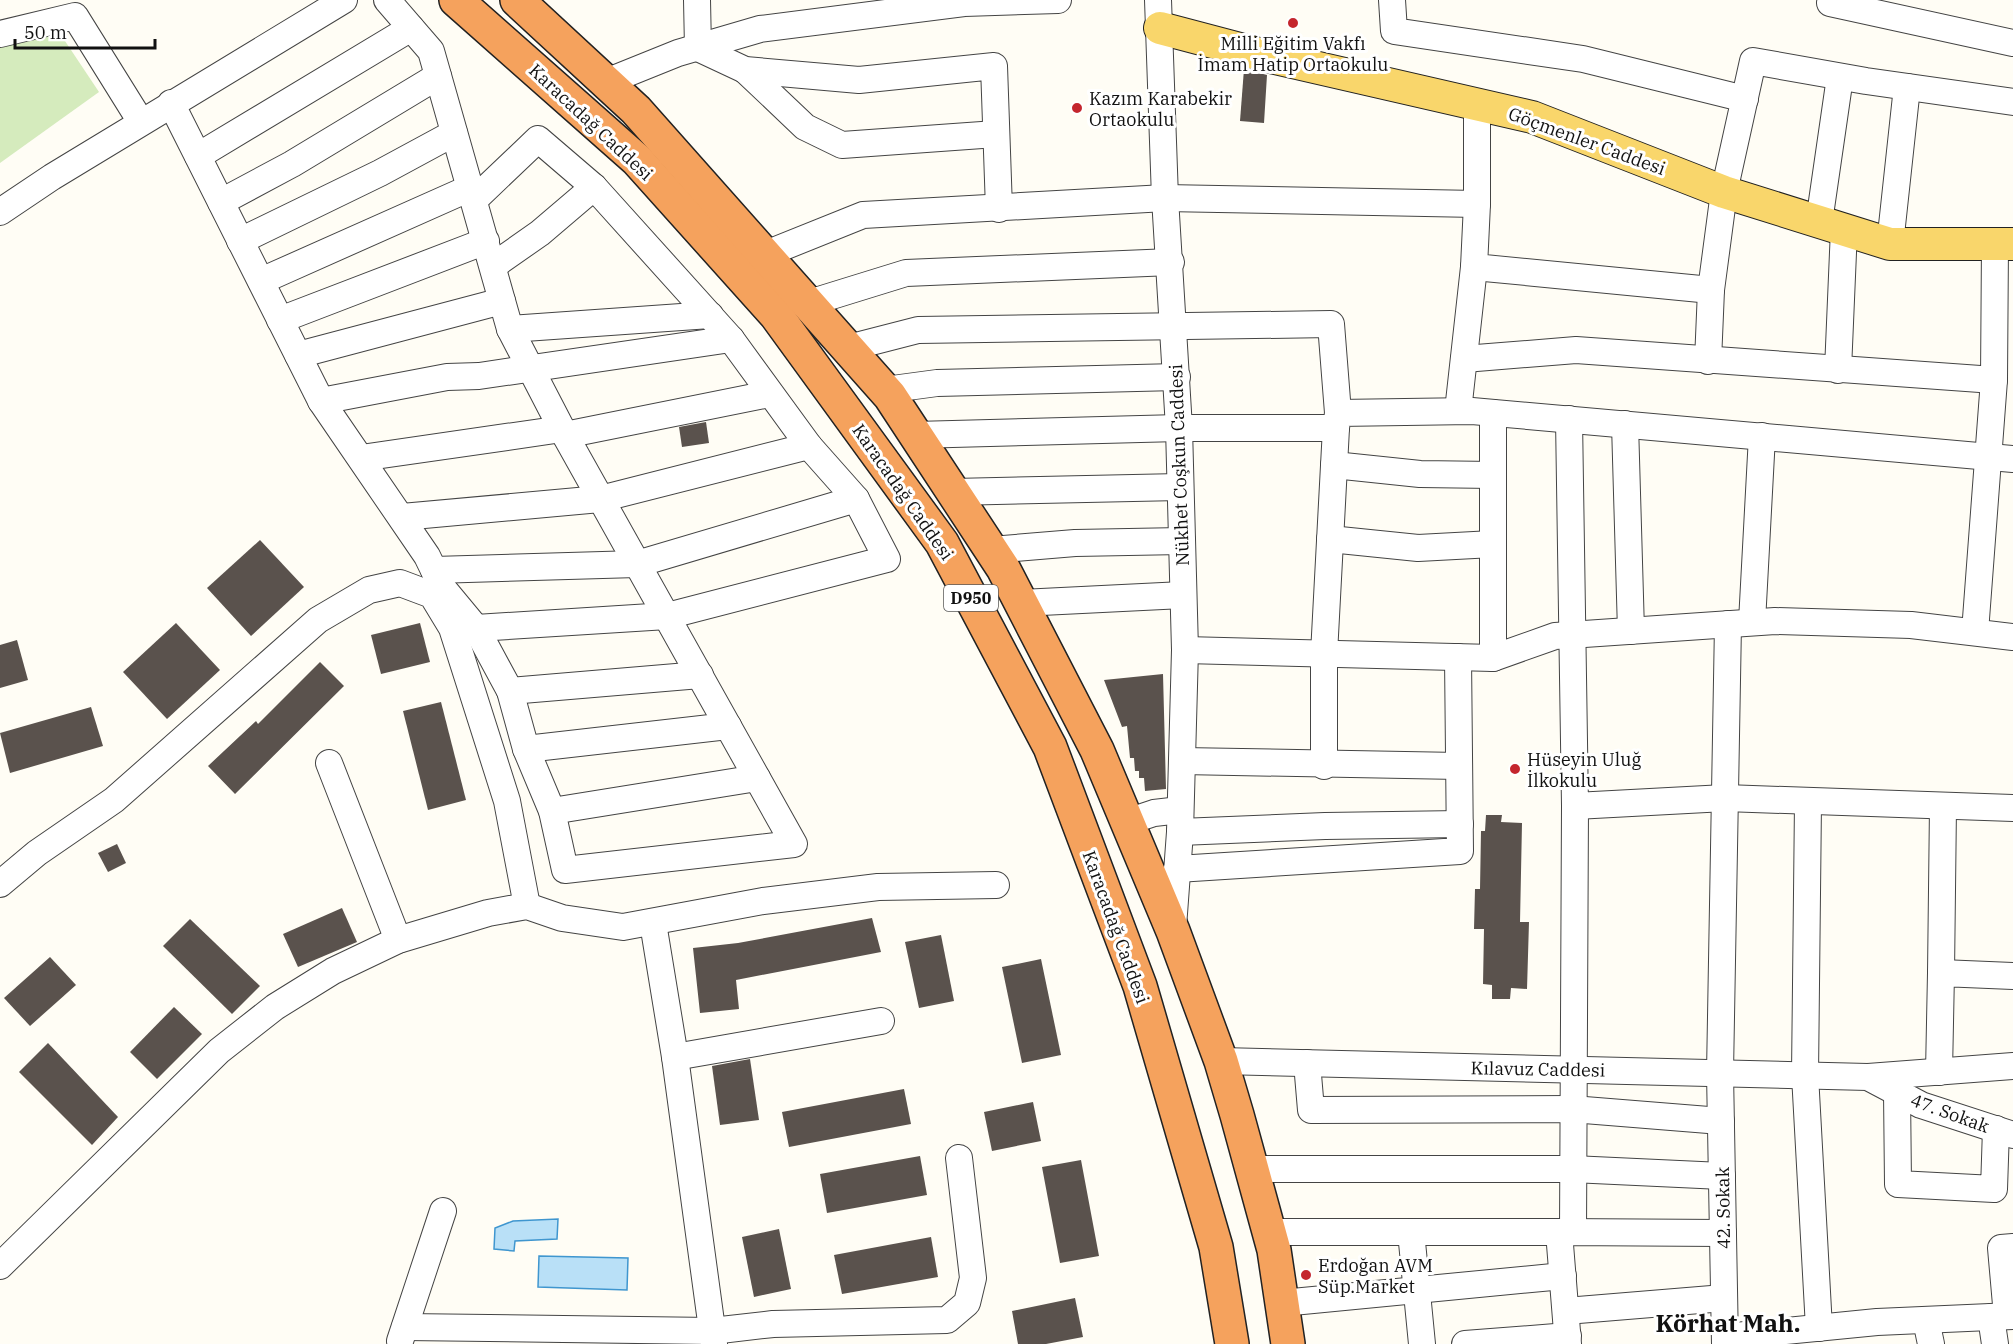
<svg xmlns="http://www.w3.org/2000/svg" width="2013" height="1344" viewBox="0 0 2013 1344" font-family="'IBM Plex Serif',serif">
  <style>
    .green { fill: #d5ebbd }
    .water { fill: #b9e0f7; stroke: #3f96cf; stroke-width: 1.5 }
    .building { fill: #5a524d }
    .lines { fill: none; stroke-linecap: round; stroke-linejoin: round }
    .minor-casing { stroke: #444; stroke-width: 28 }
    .major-casing { stroke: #222; stroke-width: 34 }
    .highway-casing { stroke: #222; stroke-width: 36 }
    .minor { stroke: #fff; stroke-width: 26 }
    .major { stroke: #f9d66b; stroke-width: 32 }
    .highway { stroke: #f5a25d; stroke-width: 33 }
    .poi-dot { fill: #c4262e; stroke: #fff; stroke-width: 2 }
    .labels { text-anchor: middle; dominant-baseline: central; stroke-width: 6; stroke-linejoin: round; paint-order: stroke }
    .shield { fill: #fff; stroke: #585858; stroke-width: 1.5 }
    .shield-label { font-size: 16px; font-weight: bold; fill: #111 }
    .poi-label { font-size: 18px; fill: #111; stroke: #fff; text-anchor: start }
    .street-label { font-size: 18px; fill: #111; stroke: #fff }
    .district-label { font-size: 24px; font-weight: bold; fill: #111; stroke: #fff }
  </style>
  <rect width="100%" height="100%" fill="#fffdf5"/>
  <polygon class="green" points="59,32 99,92 0,163 0,47"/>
  <g class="water">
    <polygon points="558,1219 557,1239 515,1241 514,1251 494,1249 495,1228 513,1221"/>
    <polygon points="539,1256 628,1258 627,1290 538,1287"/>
  </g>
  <g class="building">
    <polygon points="1244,69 1267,75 1264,123 1240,121"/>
    <polygon points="706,422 709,443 682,447 679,427"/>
    <polygon points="260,540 304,587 251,636 207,588"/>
    <polygon points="176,623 220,670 167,719 123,672"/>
    <polygon points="420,623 430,662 381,674 371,635"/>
    <polygon points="17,640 28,680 0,688 0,645"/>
    <polygon points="320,662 344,686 235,794 208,766 256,721 258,724"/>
    <polygon points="1163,674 1166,789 1145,791 1144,778 1139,778 1139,771 1135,771 1134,758 1130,758 1127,726 1122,727 1104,680"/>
    <polygon points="441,702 466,800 428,810 403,711"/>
    <polygon points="91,707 103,746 10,773 0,733"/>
    <polygon points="1486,815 1502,815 1501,822 1522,823 1520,922 1529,922 1527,989 1511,988 1510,999 1492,999 1492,985 1483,984 1484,929 1474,929 1475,889 1480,889 1481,831 1485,831"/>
    <polygon points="117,844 126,863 108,872 98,853"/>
    <polygon points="342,908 357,942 298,967 283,934"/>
    <polygon points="872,918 881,952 736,980 739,1009 700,1013 693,948 738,943"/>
    <polygon points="190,919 260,986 232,1014 163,946"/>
    <polygon points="941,935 954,1001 919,1008 905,942"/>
    <polygon points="50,957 76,985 30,1026 4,998"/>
    <polygon points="1041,959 1061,1055 1022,1063 1002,967"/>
    <polygon points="174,1007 202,1034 157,1079 130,1052"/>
    <polygon points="48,1043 118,1117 92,1145 19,1072"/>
    <polygon points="750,1059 759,1120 720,1125 712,1066"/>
    <polygon points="904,1089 911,1124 789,1147 782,1112"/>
    <polygon points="1033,1102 1041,1141 992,1151 984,1112"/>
    <polygon points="920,1156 927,1195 827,1213 820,1174"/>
    <polygon points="1081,1160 1099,1256 1060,1263 1042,1167"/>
    <polygon points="779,1229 791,1289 754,1297 742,1237"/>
    <polygon points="931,1237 938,1277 842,1294 834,1255"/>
    <polygon points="1075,1298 1083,1337 1046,1344 1018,1344 1012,1311"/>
  </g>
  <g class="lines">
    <g class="minor-casing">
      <g id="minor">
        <polyline points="697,0 698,48 745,70 859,80 994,66 999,209"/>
        <polyline points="1158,0 1165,198 1179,428 1185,650 1180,832 1173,927"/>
        <polyline points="1392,0 1394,31 1583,59 1745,99"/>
        <polyline points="1831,0 1830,3 2013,43"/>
        <polyline points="0,34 75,16 141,122"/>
        <polyline points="745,70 805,127 842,145 996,134"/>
        <polyline points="606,82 678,53 760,29 964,3 1058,0"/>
        <polyline points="171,103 321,401 427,556 442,587 476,628 510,691 526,749 552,811 565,870 794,844 565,435 510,329 431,51 387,0"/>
        <polyline points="198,156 411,28"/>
        <polyline points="474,200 538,139 594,187 731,339 809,446 856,499 887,559 667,616 476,628"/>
        <polyline points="221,202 292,164 438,76"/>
        <polyline points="1477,204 1474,267 1711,290 1724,192 1753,61 1866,81 2013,102"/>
        <polyline points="0,212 52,177 344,0"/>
        <polyline points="1819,222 1840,77"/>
        <polyline points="240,241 380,173 454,133"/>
        <polyline points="1890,244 1907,87"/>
        <polyline points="766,254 863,215 1165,198 1477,204 1477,104"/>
        <polyline points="493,266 540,233 594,187"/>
        <polyline points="261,281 470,188"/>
        <polyline points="809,303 906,273 1171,262"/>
        <polyline points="280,320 486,241"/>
        <polyline points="510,329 710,315"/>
        <polyline points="848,348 918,330 1331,324 1338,413"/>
        <polyline points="298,355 502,301"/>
        <polyline points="1464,359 1576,350 1994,380 1995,244"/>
        <polyline points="1708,361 1711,290"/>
        <polyline points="1838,370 1844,229"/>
        <polyline points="885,390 937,383 1177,377"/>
        <polyline points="321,401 447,377 479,376 731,339"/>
        <polyline points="1458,411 1474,267"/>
        <polyline points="1493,413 1493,658"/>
        <polyline points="1569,419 1575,806 1725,798 2013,808"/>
        <polyline points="1625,424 1631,631"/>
        <polyline points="1336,428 1338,413 1472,411 2013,459"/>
        <polyline points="565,435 769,394"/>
        <polyline points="915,435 1179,428 1336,428 1324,654 1324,766"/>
        <polyline points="361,458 562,429"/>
        <polyline points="1334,465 1420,474 1493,475"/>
        <polyline points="953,492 1180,487"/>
        <polyline points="402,517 600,499 809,446"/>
        <polyline points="1330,539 1418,548 1493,544"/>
        <polyline points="991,550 1075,543 1182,541"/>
        <polyline points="434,570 637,564 856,499"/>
        <polyline points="1021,603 1183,595"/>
        <polyline points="1752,622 1762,436"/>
        <polyline points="1975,632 1994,380"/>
        <polyline points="1185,650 1493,658 1555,636 1775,621 1911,625 2013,637"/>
        <polyline points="510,691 700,675"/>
        <polyline points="526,749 728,726"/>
        <polyline points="1182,761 1459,766"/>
        <polyline points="329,763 398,940"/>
        <polyline points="1808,802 1805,1075 1819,1328"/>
        <polyline points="552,811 757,778"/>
        <polyline points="1127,822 1154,813 1180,810"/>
        <polyline points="1180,832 1325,826 1460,824"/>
        <polyline points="1177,869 1460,851 1458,657"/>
        <polyline points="0,884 37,853 114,800 318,620 369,590 400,583 432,595 452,628 507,801 527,906"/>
        <polyline points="653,923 675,1057 714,1344"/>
        <polyline points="1941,973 1943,806"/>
        <polyline points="675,1057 881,1021"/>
        <polyline points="1221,1061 1868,1077 1921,1105 2013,1135"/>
        <polyline points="1307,1063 1311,1110 1572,1109 1721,1121"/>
        <polyline points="1939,1072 1941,973 2013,976"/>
        <polyline points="1868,1077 2013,1066"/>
        <polyline points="1897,1092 1898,1184 1994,1189 1996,1129"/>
        <polyline points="1252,1169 1572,1169 1722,1176"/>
        <polyline points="1269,1232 1559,1232"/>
        <polyline points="1411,1232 1422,1344"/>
        <polyline points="1573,1232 1575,806"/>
        <polyline points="0,1266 219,1051 275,1007 333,971 398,940 488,913 527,906 562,918 623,927 763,901 878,887 996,885"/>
        <polyline points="1282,1303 1563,1276"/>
        <polyline points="1566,1311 1724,1298"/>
        <polyline points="2007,1316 2001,1248 2013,1247"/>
        <polyline points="1991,1317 1995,1344"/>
        <polyline points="1926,1320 1931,1344"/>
        <polyline points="405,1327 712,1331 773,1324 947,1320 967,1303 973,1278 959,1158"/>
        <polyline points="1725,1337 1877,1322 2013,1316"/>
        <polyline points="400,1341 443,1211"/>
        <polyline points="1465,1344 1568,1336"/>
        <polyline points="1568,1344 1559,1232 1723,1233"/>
        <polyline points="1725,1344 1720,1073 1728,624"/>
      </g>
    </g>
    <g class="major-casing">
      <polyline id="major" points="1160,28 1266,56 1532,117 1724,192 1890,244 2013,244"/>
    </g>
    <g class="highway-casing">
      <g id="highway">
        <polyline points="456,0 637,160 776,315 942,543 1050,747 1140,986 1216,1247 1232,1344"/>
        <polyline points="517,0 636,110 890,396 1003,568 1097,750 1173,931 1221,1061 1237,1115 1274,1250 1288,1344"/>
      </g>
    </g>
    <use href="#minor" class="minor"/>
    <use href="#major" class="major"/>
    <use href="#highway" class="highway"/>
  </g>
  <g class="poi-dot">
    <circle cx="1293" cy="23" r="6"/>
    <circle cx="1077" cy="108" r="6"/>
    <circle cx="1515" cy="769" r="6"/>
    <circle cx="1306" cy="1275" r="6"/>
  </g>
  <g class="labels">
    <rect class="shield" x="944" y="585" width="54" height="26" rx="4.5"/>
    <g class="shield-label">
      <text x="971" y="598">D950</text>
    </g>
    <g class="poi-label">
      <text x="1293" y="43" text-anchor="middle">Milli Eğitim Vakfı<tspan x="1293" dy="21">İmam Hatip Ortaokulu</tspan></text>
      <text x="1089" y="98">Kazım Karabekir<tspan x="1089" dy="21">Ortaokulu</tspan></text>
      <text x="1527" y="759">Hüseyin Uluğ<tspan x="1527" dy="21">İlkokulu</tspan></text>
      <text x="1318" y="1265">Erdoğan AVM<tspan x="1318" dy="21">Süp.Market</tspan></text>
    </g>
    <g class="street-label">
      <text transform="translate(591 122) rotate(43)">Karacadağ Caddesi</text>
      <text transform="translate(1587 141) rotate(20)">Göçmenler Caddesi</text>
      <text transform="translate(1179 465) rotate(-92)">Nükhet Coşkun Caddesi</text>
      <text transform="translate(903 492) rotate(55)">Karacadağ Caddesi</text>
      <text transform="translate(1116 927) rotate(70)">Karacadağ Caddesi</text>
      <text transform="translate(1538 1069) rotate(1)">Kılavuz Caddesi</text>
      <text transform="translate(1950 1113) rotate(20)">47. Sokak</text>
      <text transform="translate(1723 1208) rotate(-91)">42. Sokak</text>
    </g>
    <g class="district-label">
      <text x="1728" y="1323">Körhat Mah.</text>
    </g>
  </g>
  <path d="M15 39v9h140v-9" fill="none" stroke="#111111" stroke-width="3"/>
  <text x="24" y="39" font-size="18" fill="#111111" stroke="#ffffff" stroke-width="4.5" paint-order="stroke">50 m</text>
</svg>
